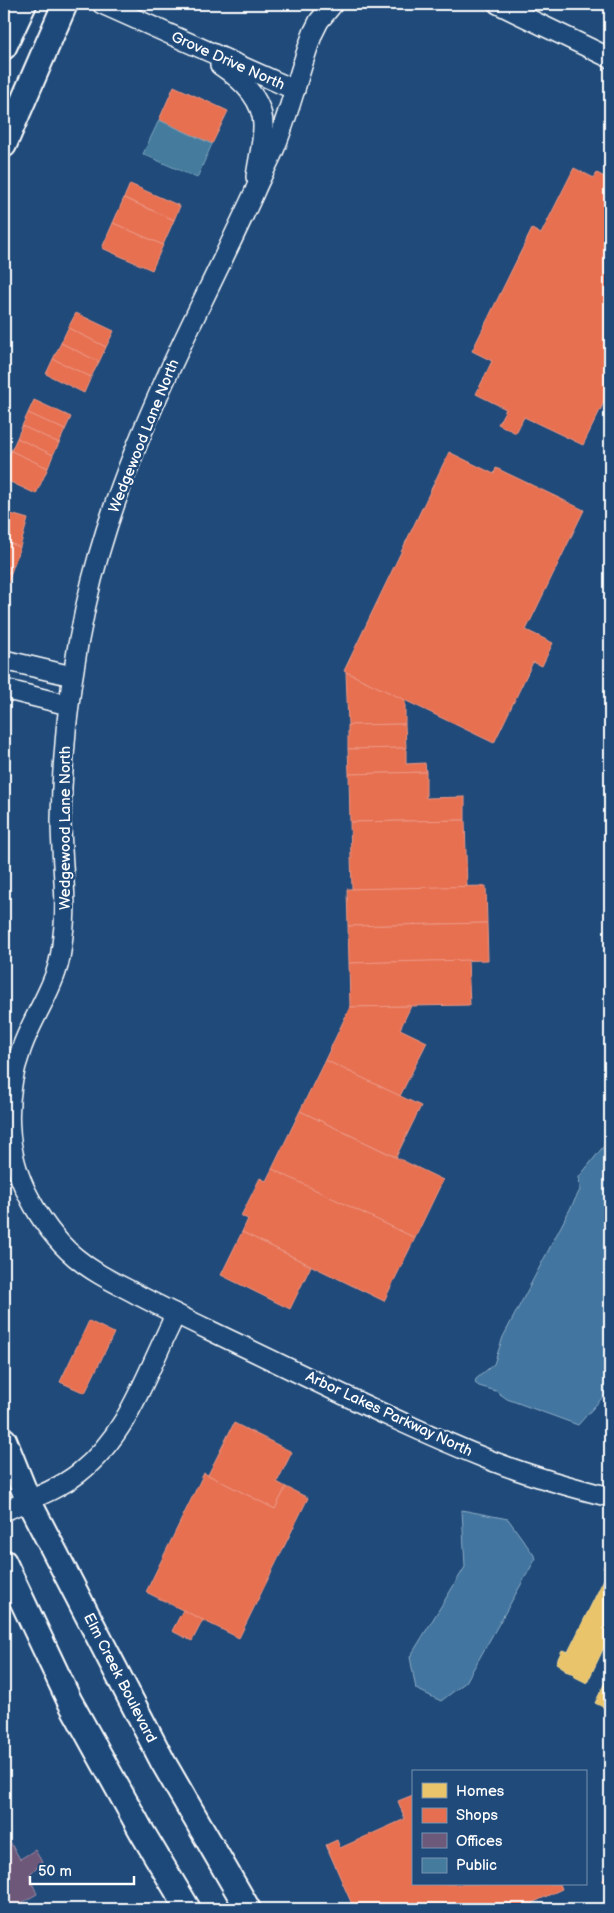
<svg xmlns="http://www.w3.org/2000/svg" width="614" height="1913" viewBox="0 0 614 1913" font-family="'Balsamiq Sans',sans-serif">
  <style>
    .water { fill: #42749f; stroke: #8eacc5 }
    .homes { fill: #e9c46a; stroke: #f0d697 }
    .shops { fill: #e76f51; stroke: #ee9a85 }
    .offices { fill: #6d597a; stroke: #998ba2 }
    .public { fill: #457b9d; stroke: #7da3ba }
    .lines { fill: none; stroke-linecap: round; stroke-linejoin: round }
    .minor-casing { stroke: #fff; stroke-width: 22 }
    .major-casing { stroke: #fff; stroke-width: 28 }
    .minor { stroke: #1f4a7a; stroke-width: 19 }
    .major { stroke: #1f4a7a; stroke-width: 24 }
    .labels { text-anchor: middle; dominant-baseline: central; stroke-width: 5; stroke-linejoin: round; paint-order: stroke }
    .street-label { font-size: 15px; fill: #fff; stroke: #1f4a7a }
  </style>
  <rect width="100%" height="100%" fill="#1f4a7a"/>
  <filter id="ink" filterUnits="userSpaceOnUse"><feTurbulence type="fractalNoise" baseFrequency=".02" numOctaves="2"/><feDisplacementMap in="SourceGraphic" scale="10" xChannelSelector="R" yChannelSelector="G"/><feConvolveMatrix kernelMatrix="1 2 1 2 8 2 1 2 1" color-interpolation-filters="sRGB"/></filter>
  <g filter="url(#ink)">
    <g class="water">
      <polygon points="607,1142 610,1142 610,1389 578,1425 507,1399 496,1391 479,1386 475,1383 476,1379 494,1364 503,1337 580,1190 579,1177"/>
      <polygon points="462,1510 508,1519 536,1558 466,1682 441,1701 416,1689 410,1657 465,1567"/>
    </g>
    <g class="homes">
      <polygon points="610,1554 610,1635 587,1683 573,1676 574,1674 565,1671 565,1669 556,1663 562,1650 568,1652 608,1571 603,1568"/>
      <polygon points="610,1672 610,1708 609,1710 595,1703"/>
    </g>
    <g class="shops">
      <polygon points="174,86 228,111 212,144 159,120"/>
      <polygon points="574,168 594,178 597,173 610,180 610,400 606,398 583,445 524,417 516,433 498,424 506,409 476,394 492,361 472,351 532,229 541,234"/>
      <polygon points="130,184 180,206 174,220 124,198"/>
      <polygon points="124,198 174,220 163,245 113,223"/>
      <polygon points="113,223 163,245 152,270 102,248"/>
      <polygon points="76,313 114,331 106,347 68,328"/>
      <polygon points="68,328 106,347 99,362 61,343"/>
      <polygon points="61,343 99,362 91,377 53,359"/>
      <polygon points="53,359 91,377 84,393 46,374"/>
      <polygon points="34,400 71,417 65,430 28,413"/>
      <polygon points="28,413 65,430 59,443 22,426"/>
      <polygon points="22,426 59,443 53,455 17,438"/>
      <polygon points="17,438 53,455 48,468 11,451"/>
      <polygon points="11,451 48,468 36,494 4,479 4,467"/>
      <polygon points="449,452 494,474 496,468 584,510 526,630 553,643 542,666 533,662 494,743 344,671"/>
      <polygon points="4,512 28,519 20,547 4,541"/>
      <polygon points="4,541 20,547 11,573 4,571"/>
      <polygon points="4,571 11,573 4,598"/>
      <polygon points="346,672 405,700 405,724 348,725"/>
      <polygon points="405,724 406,748 348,749 348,725"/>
      <polygon points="406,748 406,764 425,763 426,772 349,774 348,749"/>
      <polygon points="426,772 426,798 465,797 465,820 350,822 349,774"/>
      <polygon points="465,820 467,887 352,889 350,822"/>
      <polygon points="486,886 487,923 348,926 347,889"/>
      <polygon points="487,923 488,960 349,963 348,926"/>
      <polygon points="468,960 470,1005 350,1007 349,963"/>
      <polygon points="411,1006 400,1029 427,1042 400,1096 325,1060 350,1007"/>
      <polygon points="325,1060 421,1106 396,1157 300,1111"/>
      <polygon points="300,1111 443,1180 415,1238 272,1169"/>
      <polygon points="272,1169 415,1238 384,1301 242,1232 248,1219 241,1216 260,1178 266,1181"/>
      <polygon points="242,1232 311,1266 290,1309 221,1275"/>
      <polygon points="89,1321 114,1333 85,1393 60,1382"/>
      <polygon points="234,1423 292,1452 277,1482 286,1487 275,1509 208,1475"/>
      <polygon points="204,1473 275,1509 286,1487 308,1498 239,1638 146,1592"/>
      <polygon points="183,1610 203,1620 192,1641 172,1631"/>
      <polygon points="413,1795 413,1884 560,1884 562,1889 532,1903 535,1909 354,1909 326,1845 337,1840 340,1848 405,1819 398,1801"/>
      <polygon points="610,1866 610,1884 603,1881"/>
    </g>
    <polygon class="offices" points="10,1842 20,1859 35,1850 42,1862 29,1875 37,1894 11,1909 4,1909 4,1846"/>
    <polygon class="public" points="159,120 212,144 197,178 143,154"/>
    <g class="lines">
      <g class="minor-casing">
        <g id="minor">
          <polyline points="102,4 295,90"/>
          <path d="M333 4 319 21 313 33C299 71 290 112 274 150 268 164 260 178 254 193 237 230 219 267 201 304 154 400 109 500 86 605 70 677 62 748 61 821 61 859 68 898 63 935 62 947 60 961 56 972 47 999 30 1023 21 1050 4 1097 5 1153 29 1197 40 1219 57 1242 75 1257 95 1274 118 1284 140 1296 171 1312 203 1327 234 1342 320 1383 404 1426 492 1461 531 1476 570 1487 610 1497"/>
          <polyline points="498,4 610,58"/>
          <path d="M220 65C241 79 264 99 263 127 263 143 258 161 256 177"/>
          <polyline points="4,660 72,676"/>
          <polyline points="4,689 68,705"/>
          <path d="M4 1511C29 1500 57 1490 79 1473 127 1435 145 1377 171 1324L174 1313"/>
        </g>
      </g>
      <g class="major-casing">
        <g id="major">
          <polyline points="4,47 24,4"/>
          <polyline points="4,145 65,4"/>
          <polyline points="4,1440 28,1500 163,1762 248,1909"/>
          <polyline points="4,1562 69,1700 142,1832 188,1909"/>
        </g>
      </g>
      <use href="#minor" class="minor"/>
      <use href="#major" class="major"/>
    </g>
  </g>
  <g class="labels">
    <g class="street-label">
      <text transform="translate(228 61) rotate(24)">Grove Drive North</text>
      <text transform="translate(144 436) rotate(-68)">Wedgewood Lane North</text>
      <text transform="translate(65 828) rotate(-90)">Wedgewood Lane North</text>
      <text transform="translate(389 1414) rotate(25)">Arbor Lakes Parkway North</text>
      <text transform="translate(120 1678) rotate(63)">Elm Creek Boulevard</text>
    </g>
  </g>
  <rect width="614" height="1913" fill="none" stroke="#1f4a7a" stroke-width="20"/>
  <rect x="10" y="10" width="594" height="1893" fill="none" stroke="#fff" stroke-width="2" filter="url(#ink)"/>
  <rect x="412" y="1770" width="175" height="115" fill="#1f4a7a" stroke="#7992af"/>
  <rect x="422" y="1783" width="25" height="15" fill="#e9c46a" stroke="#7992af"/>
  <text x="456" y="1796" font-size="15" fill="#ffffff">Homes</text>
  <rect x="422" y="1808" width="25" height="15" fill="#e76f51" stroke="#7992af"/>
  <text x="456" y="1820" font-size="15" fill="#ffffff">Shops</text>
  <rect x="422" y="1833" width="25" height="15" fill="#6d597a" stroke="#7992af"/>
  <text x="456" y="1846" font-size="15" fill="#ffffff">Offices</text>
  <rect x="422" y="1858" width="25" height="15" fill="#457b9d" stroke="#7992af"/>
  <text x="456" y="1870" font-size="15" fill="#ffffff">Public</text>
  <path d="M30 1876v8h104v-8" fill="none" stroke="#ffffff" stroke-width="2.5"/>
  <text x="38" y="1876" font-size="15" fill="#ffffff" stroke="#1f4a7a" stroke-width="4" paint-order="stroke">50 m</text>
</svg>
